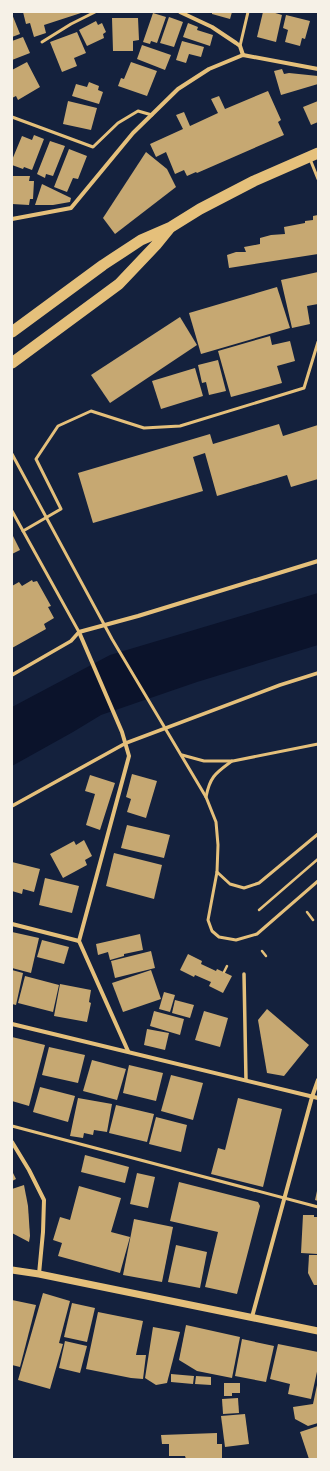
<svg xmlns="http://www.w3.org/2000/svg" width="330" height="1471" viewBox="0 0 330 1471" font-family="'PT Sans',sans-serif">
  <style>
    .water { fill: #0b132b }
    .building { fill: #c6a872 }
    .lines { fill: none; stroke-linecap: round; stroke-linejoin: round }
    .path { stroke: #e5c07b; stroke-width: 2.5 }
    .service { stroke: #e5c07b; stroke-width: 3 }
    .pedestrian { stroke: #e5c07b; stroke-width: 3.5 }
    .minor { stroke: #e5c07b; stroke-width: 4 }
    .tertiary { stroke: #e5c07b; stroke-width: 7 }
    .trunk { stroke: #e5c07b; stroke-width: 11 }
  </style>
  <rect width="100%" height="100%" fill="#14213d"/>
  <polygon class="water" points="318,593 318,645 197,682 101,715 73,732 12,766 12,707 110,655"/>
  <g class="building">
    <polygon points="23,12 84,12 44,25 46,33 34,37 30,23 26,24"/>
    <polygon points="212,12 232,12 230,19 212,14"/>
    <polygon points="263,12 272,12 282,15 276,42 257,37"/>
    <polygon points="153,13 166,17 157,43 151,41 150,44 143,42"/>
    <polygon points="12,14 20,34 12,37"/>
    <polygon points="286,15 310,21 305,39 302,38 300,46 285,42 288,30 283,28"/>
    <polygon points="169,17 183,22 174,47 160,43"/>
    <polygon points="112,18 138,18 139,40 133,41 133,51 113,51"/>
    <polygon points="96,21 98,25 102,23 106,32 103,34 104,38 87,46 79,30"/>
    <polygon points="188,23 198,27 197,30 213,35 210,46 183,37"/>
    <polygon points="77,32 86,53 74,58 77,66 62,72 50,42"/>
    <polygon points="23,37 30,53 12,60 12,41"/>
    <polygon points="182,41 204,47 201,57 189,54 186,63 176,60"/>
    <polygon points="142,45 171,55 165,70 137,59"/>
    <polygon points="27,62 40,87 18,100 16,96 12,98 12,70"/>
    <polygon points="131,62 157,71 147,96 118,86 121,78 124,79"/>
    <polygon points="282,69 284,74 289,73 318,76 318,84 281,95 274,71"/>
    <polygon points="89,82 99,86 98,90 103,92 99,104 72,96 76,84 87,87"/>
    <polygon points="268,91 281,120 278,122 284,135 197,173 196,172 187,176 184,170 175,174 166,152 156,157 150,144 183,129 176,115 184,112 190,126 218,113 211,99 219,96 225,109"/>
    <polygon points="68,101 97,108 91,130 63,124"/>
    <polygon points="318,101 318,122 311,125 303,107"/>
    <polygon points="34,135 44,139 32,170 24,167 23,169 12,165 12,160 22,136 32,140"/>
    <polygon points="50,141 65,146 53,176 46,174 45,178 37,174"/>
    <polygon points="69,149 87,156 78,179 73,178 67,192 54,187"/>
    <polygon points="146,152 167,169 176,187 115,234 103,218"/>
    <polygon points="12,176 30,176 29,181 34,181 33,199 30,199 29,205 12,204"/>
    <polygon points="42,184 71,198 70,202 53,205 35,205"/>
    <polygon points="318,215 318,254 229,268 227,255 236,252 246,252 244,247 260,244 260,238 271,235 285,234 284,227 305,223 305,221 313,220 313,216"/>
    <polygon points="318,272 318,304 307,306 310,324 292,328 281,280"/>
    <polygon points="277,287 290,328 201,354 189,313"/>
    <polygon points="180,317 197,345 110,403 91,375"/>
    <polygon points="270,336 272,345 290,341 295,361 277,366 282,383 231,397 218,351"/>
    <polygon points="218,360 226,391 209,395 206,382 202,383 198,365"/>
    <polygon points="195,368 203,396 161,409 152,381"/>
    <polygon points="279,424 283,436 318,425 318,479 291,487 287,475 217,496 205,453 193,457 203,491 93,523 78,473 210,434 213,444"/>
    <polygon points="12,534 20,550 12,554"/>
    <polygon points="32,580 33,582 37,581 51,606 48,607 54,618 44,624 46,629 12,648 12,586 19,582 22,586"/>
    <polygon points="132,774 157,781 146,818 127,812 131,799 126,797"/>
    <polygon points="90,775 115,783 100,830 86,825 95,794 85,791"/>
    <polygon points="127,825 170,835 164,858 121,848"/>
    <polygon points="84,840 92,856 85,860 87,865 63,878 50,854 74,841 76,845"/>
    <polygon points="114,853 162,865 154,899 106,886"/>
    <polygon points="12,862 40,869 34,892 23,889 22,894 12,891"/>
    <polygon points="45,878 79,886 72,913 39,905"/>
    <polygon points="12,932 39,938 31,973 12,968"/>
    <polygon points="140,934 143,950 124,954 124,956 110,960 108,952 98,955 96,944"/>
    <polygon points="42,940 69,947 64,964 37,957"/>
    <polygon points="151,951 155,968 115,978 111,961"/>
    <polygon points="188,954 202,961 201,964 216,971 217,969 232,976 223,993 209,986 211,982 195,975 194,977 180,970"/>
    <polygon points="12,970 23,973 16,1005 12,1004"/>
    <polygon points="151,970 161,999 123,1012 112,983"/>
    <polygon points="25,976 59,985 53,1012 18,1003"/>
    <polygon points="60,984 91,990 89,1002 91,1003 87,1022 54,1016"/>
    <polygon points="164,992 175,995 170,1012 159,1009"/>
    <polygon points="175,1000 194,1005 190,1018 172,1013"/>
    <polygon points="267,1009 309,1045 284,1076 267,1073 258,1020"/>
    <polygon points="154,1011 184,1019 180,1035 150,1026"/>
    <polygon points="204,1011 228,1018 220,1047 195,1040"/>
    <polygon points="147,1029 169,1033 165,1050 144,1045"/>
    <polygon points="12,1037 45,1045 29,1106 12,1101"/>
    <polygon points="49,1047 85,1055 78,1083 42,1075"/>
    <polygon points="92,1060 126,1069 117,1100 83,1091"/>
    <polygon points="129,1065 163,1073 156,1101 123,1093"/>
    <polygon points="171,1075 203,1083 193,1120 161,1111"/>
    <polygon points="40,1087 75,1096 68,1122 33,1112"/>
    <polygon points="78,1098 112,1104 107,1132 94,1130 93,1135 84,1133 83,1138 70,1136"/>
    <polygon points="238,1098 282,1109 263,1187 211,1174 218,1148 225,1150"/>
    <polygon points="116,1105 154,1114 147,1142 109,1133"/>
    <polygon points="156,1117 187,1125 181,1152 149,1144"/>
    <polygon points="85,1155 129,1167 125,1183 81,1172"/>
    <polygon points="12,1171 16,1179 12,1181"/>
    <polygon points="137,1173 155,1177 148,1208 130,1204"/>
    <polygon points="179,1182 258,1202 260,1206 237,1294 205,1287 218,1232 170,1221"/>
    <polygon points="24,1185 28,1206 30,1236 29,1242 12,1233 12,1189"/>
    <polygon points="79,1186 121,1198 111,1232 130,1237 120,1273 58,1256 62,1243 53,1240 60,1217 70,1220"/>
    <polygon points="317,1191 318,1191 318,1201 315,1200"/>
    <polygon points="303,1215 314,1215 314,1217 318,1217 318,1254 301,1253"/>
    <polygon points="134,1219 173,1227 162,1282 123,1275"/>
    <polygon points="176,1245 207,1252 200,1288 168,1282"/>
    <polygon points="309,1255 318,1255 318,1285 314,1285 308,1273"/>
    <polygon points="43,1293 70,1301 59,1343 63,1344 50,1389 18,1380"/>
    <polygon points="12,1300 36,1305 20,1367 12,1365"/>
    <polygon points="72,1303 95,1308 87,1342 64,1337"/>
    <polygon points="98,1312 143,1321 136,1355 146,1355 143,1379 131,1378 86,1369"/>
    <polygon points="186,1325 240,1337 232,1378 197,1371 179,1360"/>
    <polygon points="153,1327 180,1332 167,1383 156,1385 145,1378"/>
    <polygon points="242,1339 274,1346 266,1382 235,1376"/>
    <polygon points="65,1341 87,1346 80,1373 59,1368"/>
    <polygon points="278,1344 318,1352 318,1367 311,1399 288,1394 290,1384 270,1379"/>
    <polygon points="171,1374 194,1376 193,1384 171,1382"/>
    <polygon points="196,1376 211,1377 211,1385 195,1384"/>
    <polygon points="224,1383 240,1383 240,1393 232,1393 232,1396 224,1396"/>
    <polygon points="317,1385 318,1423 308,1426 295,1419 293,1407 313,1404"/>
    <polygon points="238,1398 239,1413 223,1414 222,1399"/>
    <polygon points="245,1414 249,1444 225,1447 221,1416"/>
    <polygon points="318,1426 318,1459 309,1459 300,1432"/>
    <polygon points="217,1433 217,1444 222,1444 222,1459 186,1459 185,1456 169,1456 169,1444 162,1444 161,1435"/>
  </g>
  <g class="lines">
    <g class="path">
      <polyline points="259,910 318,859"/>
      <polyline points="307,912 313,920"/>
      <polyline points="262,951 266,956"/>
      <polyline points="224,972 227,966"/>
    </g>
    <g class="service">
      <polyline points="42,42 71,24 95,12"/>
      <polyline points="240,46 248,12"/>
      <polyline points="12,117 93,147 118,123 138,111 152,115"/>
      <polyline points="310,159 318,179"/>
      <polyline points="12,454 112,639 206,797 216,822 218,845 217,872 208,920 212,931 219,937 236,940 257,934 318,881"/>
      <polyline points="12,511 79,632"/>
      <polyline points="23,531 61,509 36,459 58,426 91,411 144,428 180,426 304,388 318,342"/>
      <polyline points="182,755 204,761 233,761 318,744"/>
      <path d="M206 797C210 776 216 773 232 761"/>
      <polyline points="217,872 230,884 244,888 259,883 318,834"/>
      <polyline points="12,1126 318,1207"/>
    </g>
    <g class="pedestrian">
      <polyline points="12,675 71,641 79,632"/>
      <polyline points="12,806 126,743 280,685 318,673"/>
      <polyline points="244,974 246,1080"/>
    </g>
    <g class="minor">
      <polyline points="180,12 212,27 236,43 240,46 243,55"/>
      <polyline points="12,219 71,208 133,133 178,89 209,69 243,55 318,69"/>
      <polyline points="12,924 79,941"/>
      <polyline points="12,1024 318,1098"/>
      <polyline points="128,1051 79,941 129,756 122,732 79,632 138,616 318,561"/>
      <polyline points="12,1142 29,1170 44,1200 43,1232 39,1274"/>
      <polyline points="252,1317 312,1097 318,1080"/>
    </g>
    <polyline class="tertiary" points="12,1270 39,1274 318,1331"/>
    <g class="trunk">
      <polyline points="12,332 103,265 141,240 171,227 200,209 254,181 318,153"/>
      <polyline points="12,363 119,284 156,245 169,229"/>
    </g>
  </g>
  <rect width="330" height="1471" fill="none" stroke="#f6f1e7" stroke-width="26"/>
</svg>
